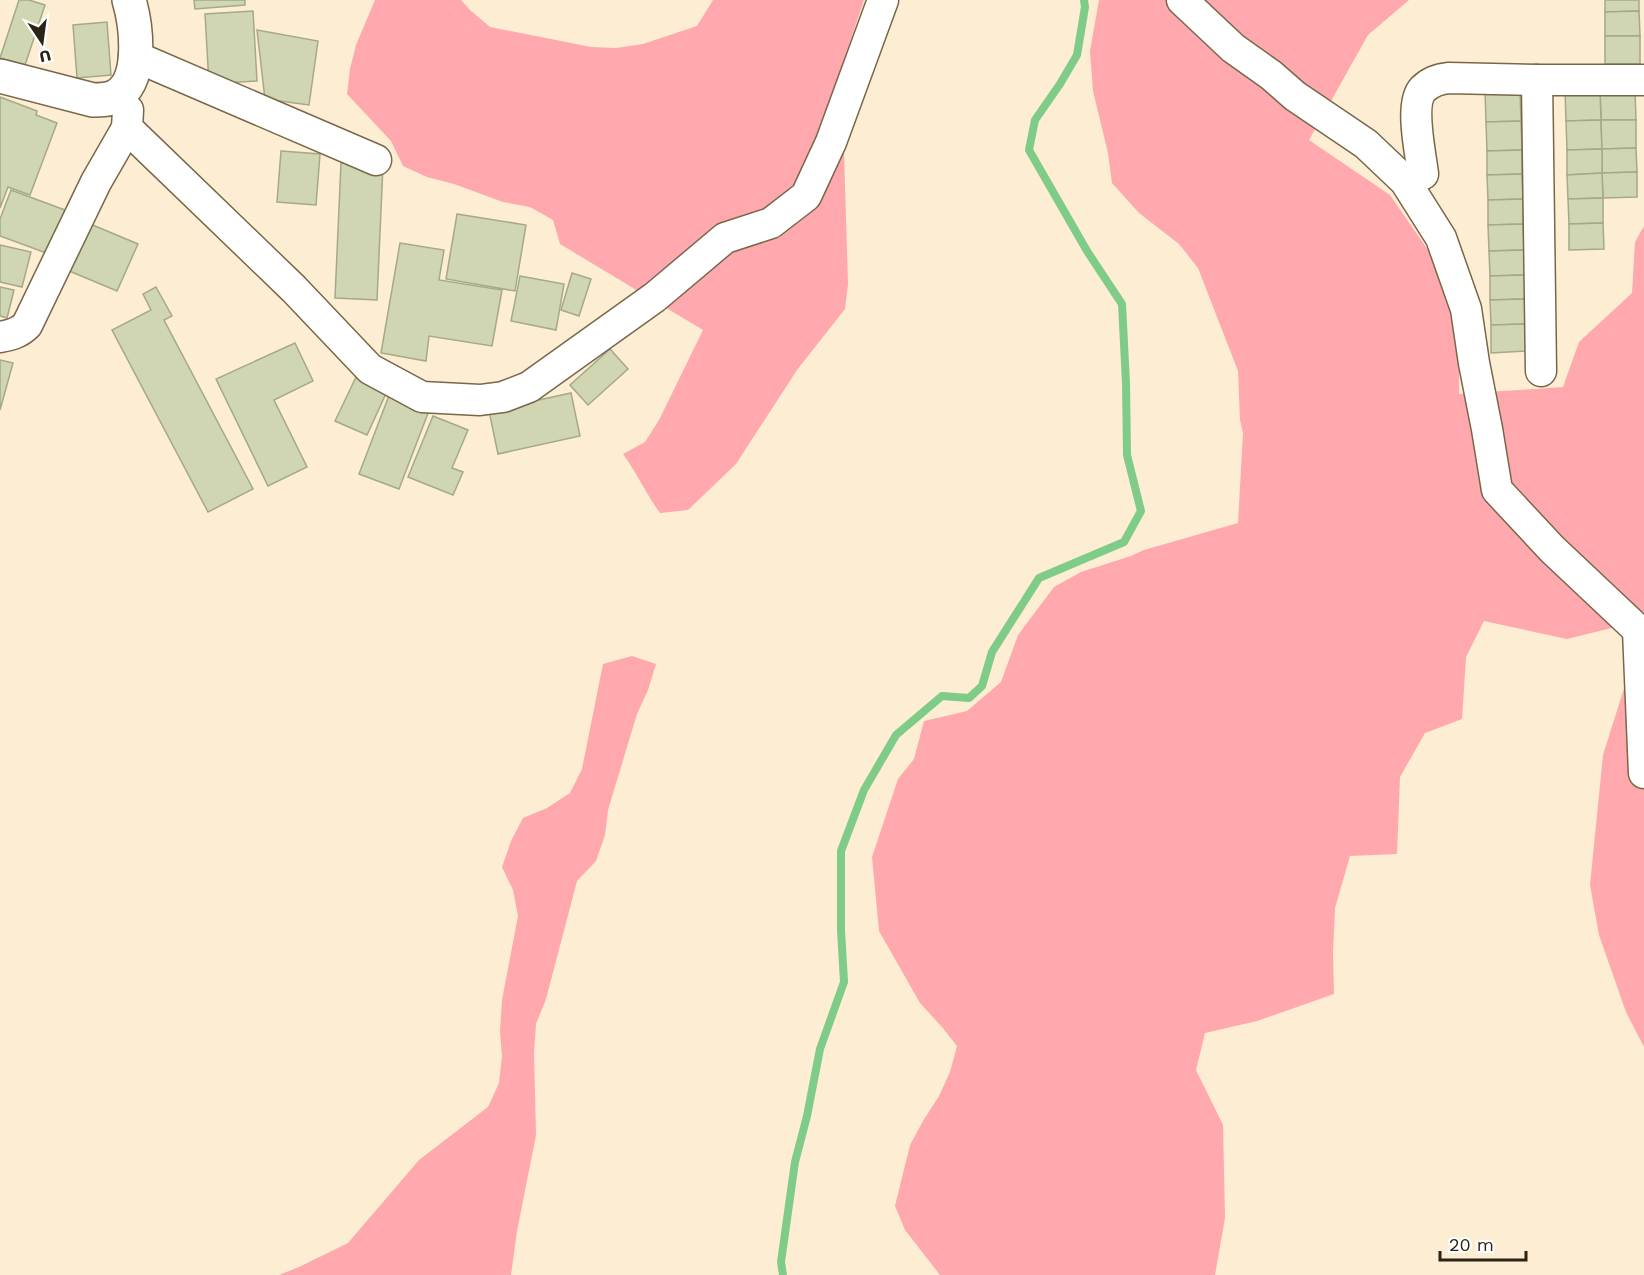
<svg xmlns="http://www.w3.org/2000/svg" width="1644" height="1275" viewBox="0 0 1644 1275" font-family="'Work Sans',sans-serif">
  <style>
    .green { fill: #ffa8ae }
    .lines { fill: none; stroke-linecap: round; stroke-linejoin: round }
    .stream { stroke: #7fcb88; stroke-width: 8 }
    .building { fill: #d1d6b2; stroke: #a4a986; stroke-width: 1.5 }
    .minor-casing { stroke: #786749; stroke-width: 33 }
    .tertiary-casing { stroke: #786749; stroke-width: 36 }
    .minor { stroke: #fff; stroke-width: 30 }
    .tertiary { stroke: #fff; stroke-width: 33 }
  </style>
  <rect width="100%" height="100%" fill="#fdedd3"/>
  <g class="green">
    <path d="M375 0H461L470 10 490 27 591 47 616 48 643 44 697 26 713 0H864L823 122 844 152 848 284 845 309 797 370 736 464 688 510 660 513C646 494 637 473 623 454L645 442 659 420 703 330 560 244 553 220 530 207 503 202 454 184 427 177 403 166 391 141 347 94 350 69 356 45Z"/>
    <polygon points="1099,0 1409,0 1368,35 1309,140 1390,195 1444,273 1459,338 1459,394 1563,387 1579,342 1632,293 1635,242 1644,226 1644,620 1567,639 1484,621 1466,657 1462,719 1425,733 1400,777 1397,854 1350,856 1335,908 1333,952 1334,994 1257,1021 1205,1033 1196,1070 1223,1125 1225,1218 1215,1275 940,1275 905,1230 895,1206 910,1145 923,1121 939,1096 950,1072 957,1046 942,1027 920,1003 879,931 872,857 898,779 914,759 924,721 967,711 1001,682 1018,635 1054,587 1081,572 1131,556 1144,550 1238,523 1243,433 1240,420 1238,371 1198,268 1179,244 1139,213 1112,183 1108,153 1093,91 1090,51"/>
    <polygon points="1644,625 1644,1047 1626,1012 1599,935 1590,885 1603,755"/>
    <polygon points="632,656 656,664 648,690 637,714 608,810 605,835 596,861 577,881 546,999 536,1024 534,1053 536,1135 517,1231 511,1275 279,1275 299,1267 348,1243 419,1160 488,1107 499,1083 502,1056 500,1031 502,1000 518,916 513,890 502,867 511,841 523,818 547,808 570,793 582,769 603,664"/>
  </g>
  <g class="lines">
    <polyline class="stream" points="783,1275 781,1262 795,1162 807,1116 820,1049 844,982 841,930 841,851 864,790 896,735 942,696 969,698 982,686 992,652 1039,578 1124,542 1141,511 1127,455 1126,383 1122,304 1087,251 1029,150 1035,120 1060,84 1077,55 1085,7 1084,0"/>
  </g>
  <g class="building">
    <polygon points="19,0 29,0 45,5 25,65 0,58"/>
    <polygon points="194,0 245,0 245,5 195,9"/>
    <polygon points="1605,0 1639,0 1639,11 1605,12"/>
    <polygon points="253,11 257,81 209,84 205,14"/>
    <polygon points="1639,11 1640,36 1605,36 1605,12"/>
    <polygon points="107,22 111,75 77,78 73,25"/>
    <polygon points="257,30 318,41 309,105 265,99"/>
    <rect x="1605" y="36" width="35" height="28"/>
    <polygon points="1635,89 1636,120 1601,120 1600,90"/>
    <polygon points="1600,90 1601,120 1566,121 1565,91"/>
    <polygon points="1485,91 1520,91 1521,121 1486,122"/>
    <polygon points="0,97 37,111 36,115 57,123 30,195 8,187 0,208"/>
    <polygon points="1601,120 1602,149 1567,150 1566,121"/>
    <polygon points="1601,120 1636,120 1636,148 1602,149"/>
    <polygon points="1521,121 1522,150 1487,151 1486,122"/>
    <polygon points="1636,148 1637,172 1602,173 1602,149"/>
    <polygon points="1602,149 1602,173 1567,175 1567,150"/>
    <polygon points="1522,150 1522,174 1487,175 1487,151"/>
    <polygon points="281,151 320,154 316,205 277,202"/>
    <polygon points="341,163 383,165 377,300 335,298"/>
    <polygon points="1637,172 1637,197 1603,198 1602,173"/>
    <polygon points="1602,173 1603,198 1568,199 1567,175"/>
    <polygon points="1522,174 1523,199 1488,200 1487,175"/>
    <polygon points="11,190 65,210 49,254 0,236 0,219"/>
    <polygon points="1603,198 1603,223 1569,224 1568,199"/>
    <polygon points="1523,199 1523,224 1488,225 1488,200"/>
    <polygon points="457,214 526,225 515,291 446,279"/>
    <polygon points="88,223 138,244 117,291 67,270"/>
    <polygon points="1603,223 1604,249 1569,250 1569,224"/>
    <polygon points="1523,224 1524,250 1489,251 1488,225"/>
    <polygon points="400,243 444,250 439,280 502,290 492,346 429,336 426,361 381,353"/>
    <polygon points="0,245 31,252 22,287 0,282"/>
    <polygon points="1524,250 1525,275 1490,276 1489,251"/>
    <polygon points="572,273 591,279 579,316 561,310"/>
    <polygon points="1525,275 1525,299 1490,300 1490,276"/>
    <polygon points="520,276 564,284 556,330 511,321"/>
    <polygon points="0,287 14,290 7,318 0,316"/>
    <polygon points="156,287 172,316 164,320 253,489 208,512 112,330 151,310 143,294"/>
    <polygon points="1525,299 1526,324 1491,325 1490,300"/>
    <polygon points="1526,324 1526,351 1491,353 1491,325"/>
    <polygon points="295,343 313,381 274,400 307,467 268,486 216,379"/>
    <polygon points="610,349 628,369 588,405 570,385"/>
    <polygon points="0,360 13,363 0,410"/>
    <polygon points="357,375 388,389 367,435 335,421"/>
    <polygon points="390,393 430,408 399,489 359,474"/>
    <polygon points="571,393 580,436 498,454 489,411"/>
    <polygon points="433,416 468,430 452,468 463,472 453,495 408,477"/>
  </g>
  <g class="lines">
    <g class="minor-casing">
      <g id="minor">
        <polyline points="1182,0 1233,48 1271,75 1295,96 1366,144 1405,181 1441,238 1466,309 1474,363 1487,429 1497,490 1552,549 1638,630 1644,773"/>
        <polyline points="134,56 376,160"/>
        <polyline points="127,128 294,289 370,369 422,397 480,400 503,397 529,387 655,297 725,238 771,223 806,196 831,142 883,0"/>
        <path d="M1423 174C1421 155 1409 104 1423 89 1430 82 1439 79 1449 78L1537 80"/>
        <path d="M0 337C11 335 19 333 27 325L96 182 127 128 128 110"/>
        <polyline points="1541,371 1537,80 1644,80"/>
      </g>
    </g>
    <g class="tertiary-casing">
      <path id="tertiary" d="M0 76 93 100C102 100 109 100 116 96 144 81 136 24 129 0"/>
    </g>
    <use href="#minor" class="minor"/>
    <use href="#tertiary" class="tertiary"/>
  </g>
  <g transform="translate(42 42) rotate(167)" stroke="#ffffff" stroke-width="4.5" paint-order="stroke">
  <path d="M0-4.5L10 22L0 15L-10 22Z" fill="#2a2317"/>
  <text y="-9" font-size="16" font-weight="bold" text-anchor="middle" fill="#2a2317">U</text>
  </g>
  <path d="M1440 1251v9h86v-9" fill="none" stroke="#2a2317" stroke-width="3"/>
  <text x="1449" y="1251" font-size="18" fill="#2a2317" stroke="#ffffff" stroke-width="4.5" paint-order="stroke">20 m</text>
</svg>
